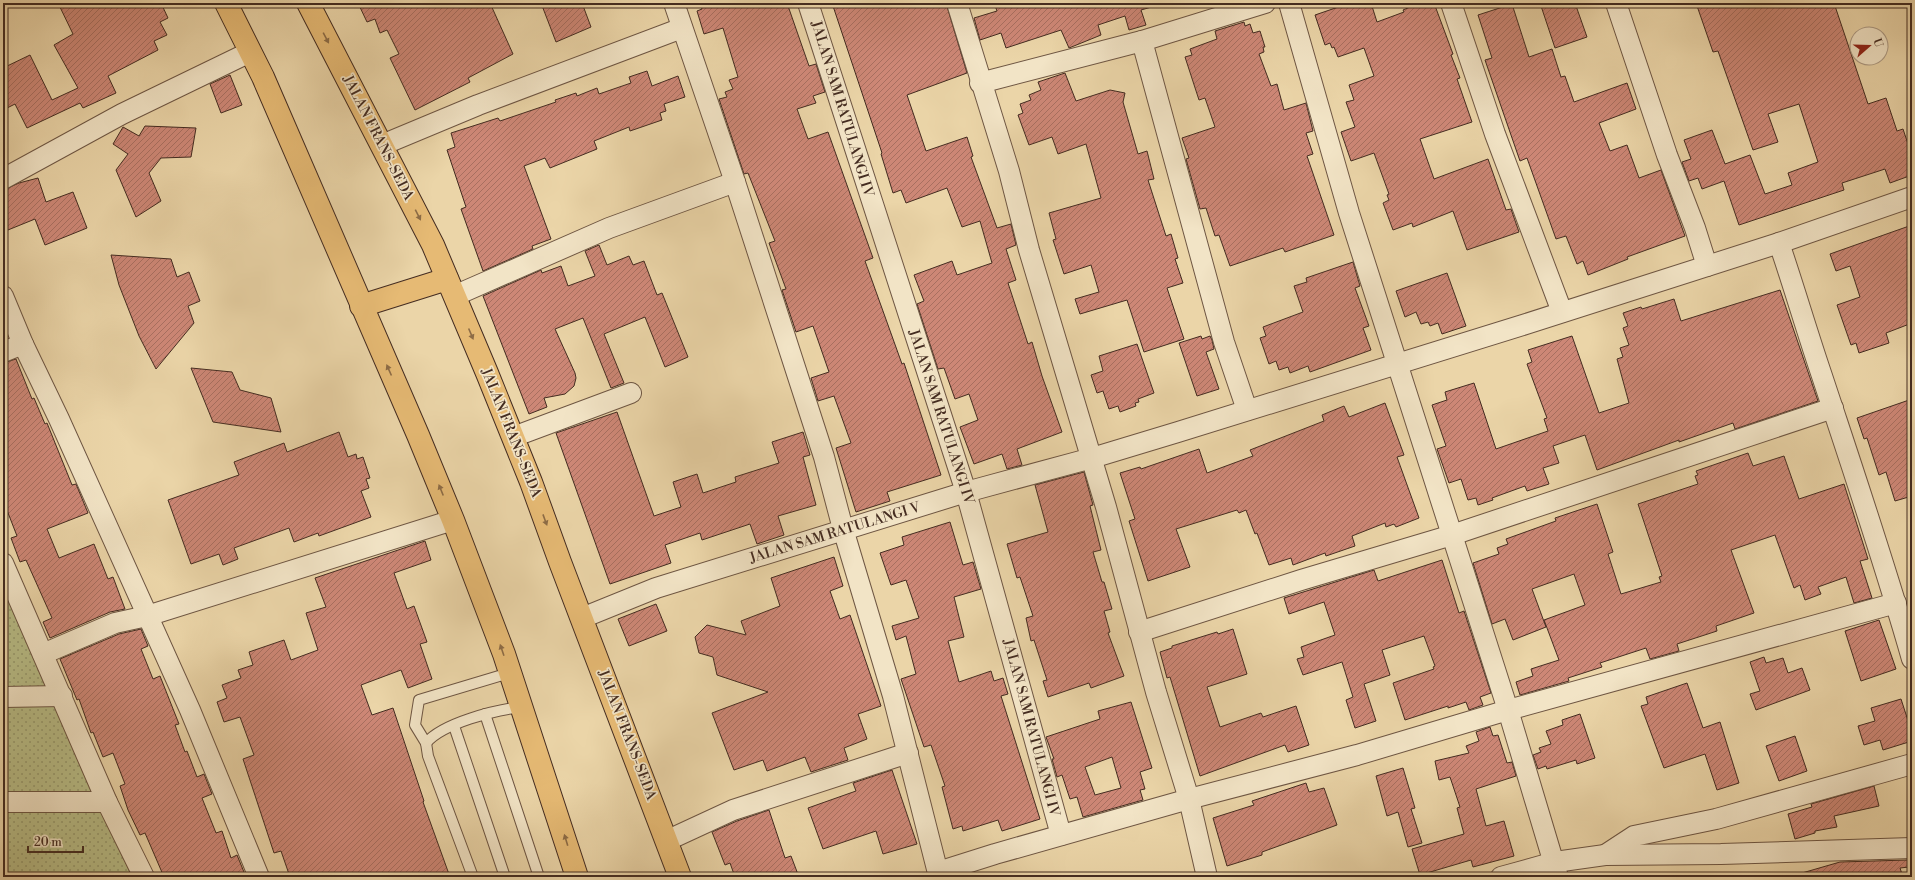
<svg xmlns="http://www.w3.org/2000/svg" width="1915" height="880" viewBox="0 0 1915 880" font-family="'Libre Bodoni',serif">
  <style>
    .grass { fill: url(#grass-dots); stroke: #7e7454 }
    .building { fill: url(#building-hatch); stroke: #442c21; fill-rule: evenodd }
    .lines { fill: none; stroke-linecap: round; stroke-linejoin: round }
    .service-casing { stroke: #6e5643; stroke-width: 12 }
    .minor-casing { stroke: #6e5643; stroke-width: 22 }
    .primary-casing { stroke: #442c21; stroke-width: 24 }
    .service { stroke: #f2e4c6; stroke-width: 10 }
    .minor { stroke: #f2e4c6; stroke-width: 20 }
    .primary { stroke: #e6ba74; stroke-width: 22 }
    .oneway { fill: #8d6c46 }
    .labels { text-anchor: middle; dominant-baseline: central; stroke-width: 3.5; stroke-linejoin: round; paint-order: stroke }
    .street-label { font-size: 14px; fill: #442c21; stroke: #f2e4c6 }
  </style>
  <defs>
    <pattern id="grass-dots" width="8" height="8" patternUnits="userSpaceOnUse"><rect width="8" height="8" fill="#b8bd87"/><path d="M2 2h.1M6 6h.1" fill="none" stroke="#979a6e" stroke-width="1.8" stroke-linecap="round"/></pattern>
    <pattern id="building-hatch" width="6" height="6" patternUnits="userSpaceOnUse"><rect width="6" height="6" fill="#cd8776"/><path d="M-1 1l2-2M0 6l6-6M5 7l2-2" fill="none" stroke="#a86f60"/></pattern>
  </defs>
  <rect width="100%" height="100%" fill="#ebd5a8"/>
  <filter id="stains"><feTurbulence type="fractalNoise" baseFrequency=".005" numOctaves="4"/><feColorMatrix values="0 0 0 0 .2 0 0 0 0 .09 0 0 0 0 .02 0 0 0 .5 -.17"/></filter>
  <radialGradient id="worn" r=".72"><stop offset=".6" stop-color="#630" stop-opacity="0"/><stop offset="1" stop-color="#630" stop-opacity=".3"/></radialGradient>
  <polygon class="grass" points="3,581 132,877 3,877"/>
  <g class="building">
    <polygon points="58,3 161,3 168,18 160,22 167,35 154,41 158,50 108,76 116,93 83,108 80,103 27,128 15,104 3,110 3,68 30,55 52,100 78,88 54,45 73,34"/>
    <polygon points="358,3 490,3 513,54 468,78 470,82 415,110 390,58 399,54 387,30 380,33 375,19 367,22"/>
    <polygon points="541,3 582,3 591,27 556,42"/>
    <polygon points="700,3 787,3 809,66 816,64 825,92 813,96 816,103 797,109 808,139 828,132 873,258 865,261 902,364 904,363 941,475 887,492 890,501 856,512 836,448 851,443 834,396 818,401 811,378 829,372 813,326 796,332 782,290 786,289 769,243 775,241 748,173 744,174 719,99 727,97 725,92 733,89 729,80 738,77 723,28 704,34 697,11 702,9"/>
    <polygon points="832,3 946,3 967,73 907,95 926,151 967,137 973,156 971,157 997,228 1011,224 1016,245 1006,249 1016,280 1008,283 1028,344 1032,342 1042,376 1062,432 1017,449 1022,465 1007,469 1002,454 974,464 960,427 978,420 969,394 955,399 944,368 938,369 917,304 924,301 914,275 952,261 957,275 992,263 980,221 962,227 947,188 906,203 901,190 893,193 881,154 882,153"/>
    <polygon points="994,3 1154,3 1155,6 1141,10 1146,25 1129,30 1125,16 1098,25 1101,35 1069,48 1061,30 1006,48 1001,33 980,40 974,18 997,11"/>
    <polygon points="1350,3 1371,3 1377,22 1404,12 1403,10 1410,7 1409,3 1434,3 1453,54 1451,55 1460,78 1457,79 1472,122 1420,139 1434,179 1488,159 1506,210 1511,209 1519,232 1467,250 1453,211 1413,227 1412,223 1393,230 1383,203 1389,200 1387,195 1389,194 1374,153 1351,161 1341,132 1355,127 1346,102 1354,100 1349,85 1374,76 1364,48 1338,57 1334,47 1332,48 1330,43 1325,45 1315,15"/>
    <polygon points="1540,3 1575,3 1587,37 1555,48"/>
    <polygon points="1696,3 1834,3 1868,104 1886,98 1897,131 1903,129 1912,156 1912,175 1890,183 1885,169 1842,183 1844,190 1739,225 1724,181 1702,189 1698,178 1689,181 1682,162 1691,159 1684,140 1712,130 1725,164 1750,155 1765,194 1792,185 1788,173 1818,162 1799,104 1768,114 1778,142 1753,150 1718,51 1713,52"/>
    <polygon points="1512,4 1529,57 1552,49 1561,77 1565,76 1574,102 1627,83 1636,109 1599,123 1610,151 1627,145 1639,178 1661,170 1685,236 1627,257 1628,259 1588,275 1583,261 1577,264 1566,236 1556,239 1527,158 1520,161 1485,60 1492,58 1478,15"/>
    <polygon points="1244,22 1245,26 1250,24 1253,33 1260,31 1265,47 1263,47 1264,52 1259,54 1271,86 1277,84 1284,110 1306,103 1313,131 1306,133 1313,154 1307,156 1334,235 1285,252 1283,248 1230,266 1219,235 1215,236 1206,208 1200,209 1186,159 1189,158 1182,138 1215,127 1205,98 1199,100 1185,57 1192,55 1190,49 1217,39 1215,31"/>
    <polygon points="647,71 652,86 678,76 685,97 664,104 666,111 660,113 662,120 630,131 629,127 594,141 597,149 550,168 545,158 524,166 551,239 532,246 533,249 483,271 461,209 466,207 447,150 455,147 451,133 498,118 500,121 556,102 555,100 576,93 577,96 597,88 599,94 631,83 629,77"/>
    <polygon points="1065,73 1076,101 1110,90 1125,93 1123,102 1138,154 1147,151 1154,179 1148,180 1166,236 1171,234 1178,258 1175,259 1183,283 1167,288 1184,339 1144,352 1127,300 1080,314 1075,299 1099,292 1091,265 1064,274 1053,240 1056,239 1049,213 1101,198 1086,144 1058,154 1052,137 1029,145 1018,115 1023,113 1020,104 1031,100 1029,95 1041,90 1038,82"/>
    <polygon points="230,75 242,105 221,113 210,84"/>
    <polygon points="145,126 196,128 191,157 161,158 149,173 161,201 136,217 116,170 128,154 113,144 123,127 139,136"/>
    <polygon points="38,178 46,202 73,192 87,228 45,245 35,219 3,232 3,190 19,183"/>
    <polygon points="1912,225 1912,323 1886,333 1889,343 1859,353 1856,343 1851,345 1837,305 1860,297 1850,266 1836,271 1830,254"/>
    <polygon points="599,245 607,265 629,256 633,265 644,261 657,295 662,293 688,357 665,367 645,317 604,334 624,383 611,388 583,318 555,329 575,373 576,378 574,386 565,394 544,398 547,407 529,414 483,296 541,270 542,273 561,266 568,286 595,276 585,251"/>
    <polygon points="111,255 171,259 177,277 189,272 200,301 188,306 194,323 156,369 139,336 119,285"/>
    <polygon points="1353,262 1360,286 1355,288 1369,326 1363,328 1371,350 1310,372 1308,366 1290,373 1288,367 1279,370 1276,361 1269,364 1260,338 1266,336 1263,327 1303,312 1294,286 1307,282 1306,278"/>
    <polygon points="1447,273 1466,326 1442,334 1438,323 1430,326 1428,322 1421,324 1416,312 1405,317 1396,291"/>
    <polygon points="1780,290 1818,401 1735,429 1733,423 1679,442 1679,440 1597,470 1585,435 1553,446 1559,463 1543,468 1549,484 1527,491 1525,486 1492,498 1493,500 1478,505 1476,498 1468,500 1461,479 1449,483 1437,449 1446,446 1432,405 1447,400 1445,392 1474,383 1496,449 1548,431 1544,419 1547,418 1527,364 1532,362 1528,350 1572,336 1599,413 1629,403 1617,359 1623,357 1620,348 1629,345 1623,328 1628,326 1623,313 1641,307 1642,309 1674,299 1681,321"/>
    <polygon points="1201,336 1202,339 1210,336 1212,340 1214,349 1206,352 1219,389 1197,396 1179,343"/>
    <polygon points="1137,344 1154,393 1138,399 1139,402 1135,403 1136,406 1120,412 1118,406 1109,409 1103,391 1097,393 1091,375 1103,371 1099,356"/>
    <polygon points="16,359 32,399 34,398 45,424 47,423 72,485 76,484 88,513 47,529 59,558 94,544 108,579 113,577 125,609 110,612 50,638 43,622 52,618 26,560 20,562 11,538 17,536 3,500 3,363"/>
    <polygon points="191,368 232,372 240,390 271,398 281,432 213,422"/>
    <polygon points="1912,399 1912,496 1895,501 1886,472 1879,475 1867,438 1864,439 1857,418"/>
    <polygon points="1385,403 1404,455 1397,457 1419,518 1396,527 1394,524 1386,527 1385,523 1352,536 1355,546 1326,556 1325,553 1293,565 1291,558 1269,565 1257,533 1255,534 1246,510 1239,513 1237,510 1176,529 1190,567 1148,581 1129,521 1135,519 1120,473 1140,467 1141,469 1199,449 1207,473 1253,456 1250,450 1324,421 1322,415 1344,406 1349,417"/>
    <polygon points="617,412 654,516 681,507 673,482 697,474 703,493 736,482 735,477 779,463 772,442 803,432 810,455 803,457 816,505 778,516 784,535 757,544 750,524 702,540 700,533 665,545 671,563 610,584 556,433"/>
    <polygon points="339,432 348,457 356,454 357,459 363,457 370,478 366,479 369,488 361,491 371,517 319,536 318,533 294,542 289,528 234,548 238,559 223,565 219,554 191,564 168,500 239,475 234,462 284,443 287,452"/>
    <polygon points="1748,453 1753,466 1784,456 1799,499 1844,484 1868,559 1860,561 1872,598 1854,603 1846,577 1818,587 1821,594 1805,600 1800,585 1794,588 1775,535 1731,550 1754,613 1716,626 1717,631 1677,644 1679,651 1650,659 1646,648 1600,663 1602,667 1568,678 1569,681 1520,695 1516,682 1533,676 1531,669 1559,660 1544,620 1585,605 1574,574 1532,589 1546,627 1513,640 1505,619 1492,624 1473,563 1499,554 1497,548 1508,544 1506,539 1556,521 1555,518 1597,504 1613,552 1608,554 1621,594 1661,582 1659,577 1662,576 1638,504 1698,484 1695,476 1698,475 1696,471"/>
    <polygon points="1084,472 1093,505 1090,506 1101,550 1093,552 1102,582 1104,582 1112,609 1104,611 1110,632 1108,633 1124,676 1091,688 1089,683 1048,697 1043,681 1047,680 1034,640 1031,641 1026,618 1033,616 1020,577 1017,578 1007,544 1048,532 1035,485"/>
    <polygon points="950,522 963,565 973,562 981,589 954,597 964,637 948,641 959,682 991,671 994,681 1003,678 1008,694 1001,696 1040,819 1002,831 998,820 963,831 962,826 953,829 942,787 945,786 931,745 924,747 901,679 916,674 906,636 896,640 892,626 919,618 906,580 891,585 880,553 904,545 902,537"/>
    <polygon points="425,541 431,560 394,573 407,609 414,606 427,642 420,644 432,679 408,688 401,670 361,685 372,715 393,708 424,801 423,802 450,877 290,877 281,851 274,853 243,759 254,755 240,717 224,722 217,702 227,698 222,685 241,678 238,670 253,665 249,652 284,640 291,660 318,650 306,613 326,607 315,578"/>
    <polygon points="834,557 843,586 830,591 840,619 850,615 881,706 858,714 867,739 844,748 848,760 811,772 805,757 767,771 763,760 734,770 712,713 768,692 717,675 713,657 699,653 695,637 707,625 746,635 741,621 780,606 771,578"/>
    <polygon points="1442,560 1459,613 1464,611 1491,693 1480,697 1483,705 1469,710 1466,702 1448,708 1448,706 1405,720 1393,683 1434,669 1433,667 1435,666 1424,636 1382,650 1390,675 1364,684 1376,721 1355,728 1346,700 1353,697 1342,662 1303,675 1297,659 1304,657 1301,647 1335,635 1324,602 1289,614 1284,598 1374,570 1378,581"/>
    <polygon points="656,604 667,631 629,646 618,619"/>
    <polygon points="1879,620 1896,669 1861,681 1845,631"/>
    <polygon points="141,629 148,646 141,649 153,679 160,676 179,724 175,725 185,752 187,751 197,777 204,774 212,794 202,798 216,833 222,831 231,858 237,855 246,877 164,877 145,833 140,835 128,810 120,786 125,784 113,753 103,757 93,732 91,733 79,699 77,700 60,659 119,634"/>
    <polygon points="1233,629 1247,674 1207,687 1220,727 1261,713 1263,717 1296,706 1309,745 1288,752 1285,745 1200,776 1170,677 1167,678 1160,652 1172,648 1172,646 1217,632 1218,634"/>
    <polygon points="1764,657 1766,663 1783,658 1788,673 1802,668 1810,690 1756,710 1750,694 1760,691 1750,662"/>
    <polygon points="1687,683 1703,728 1720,722 1739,783 1717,790 1705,754 1664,768 1641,706 1648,704 1646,697"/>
    <polygon points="1901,699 1912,733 1912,741 1883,750 1880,740 1864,745 1858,726 1875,721 1871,708"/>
    <path d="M1131 702 1152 768 1140 772 1145 789 1140 790 1143 800 1083 817 1077 797 1070 799 1062 775 1057 777 1052 759H1054L1046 737 1100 719 1098 711ZM1112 757 1121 788 1095 795 1085 767Z"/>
    <polygon points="1580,714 1595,758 1577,764 1576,760 1547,769 1546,766 1538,769 1533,755 1541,752 1539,748 1551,744 1546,731 1563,725 1562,720"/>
    <polygon points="1490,727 1493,736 1498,735 1507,763 1512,762 1516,776 1476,789 1486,826 1504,821 1514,856 1473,867 1471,860 1420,875 1412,849 1464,834 1457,808 1460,807 1450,777 1439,780 1435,761 1469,753 1466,746 1479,741 1476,732"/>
    <polygon points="1795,736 1807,771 1779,781 1766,746"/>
    <polygon points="1403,768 1415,808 1411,809 1422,843 1408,847 1398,812 1387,816 1376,776"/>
    <polygon points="892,770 917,844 883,854 876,831 823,849 808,808 856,791 853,783"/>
    <polygon points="1306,783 1309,792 1324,788 1337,825 1262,852 1262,855 1227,866 1213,818 1254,805 1252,801"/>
    <polygon points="1874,786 1879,806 1834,816 1837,827 1815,831 1815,833 1795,839 1788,814 1812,807 1811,804"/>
    <polygon points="769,810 785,858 791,856 799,877 735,877 730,863 725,865 712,832 737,821"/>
    <polygon points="1908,860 1909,867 1900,868 1903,877 1802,877 1802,873 1840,862"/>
  </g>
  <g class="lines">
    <g class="service-casing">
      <g id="service">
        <polyline points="485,714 539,877"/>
        <polyline points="454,726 505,877"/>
        <path d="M426 743C443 723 495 710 521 707"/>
        <polyline points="473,877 428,756 426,743 415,725 419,700 509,673"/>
      </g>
    </g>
    <g class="minor-casing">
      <g id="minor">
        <polyline points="674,3 735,182 824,457 843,529 893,696 939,877"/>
        <polyline points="808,3 966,492 1061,835"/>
        <polyline points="957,3 1009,171 1029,250 1106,507 1156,692 1189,799 1207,877"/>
        <polyline points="1289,3 1349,213 1508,710 1558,877"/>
        <polyline points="1451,3 1495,134 1562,312"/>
        <polyline points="1616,3 1667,155 1695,228 1707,266"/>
        <polyline points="1142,41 1224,342 1247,410"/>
        <polyline points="980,83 1142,41 1265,3"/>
        <polyline points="382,145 478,105 682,28"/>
        <polyline points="3,179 122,114 250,52"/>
        <path d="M1779 243C1794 287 1807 332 1822 376 1853 470 1885 564 1912 659"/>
        <polyline points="3,296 23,344 59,419 190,710 259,877"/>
        <polyline points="454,296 609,228 735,182"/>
        <polyline points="3,352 23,344"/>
        <polyline points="513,437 631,393"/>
        <polyline points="3,563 107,802 144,877"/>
        <polyline points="582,618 656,588 966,492 1092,458 1178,432 1526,324 1779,243 1912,197"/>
        <polyline points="1139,632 1301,580 1452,535 1833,408"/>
        <polyline points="43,654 115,623 147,616 453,520"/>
        <polyline points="3,697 62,696"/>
        <polyline points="3,802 107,802"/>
        <polyline points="666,841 733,810 908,753"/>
        <polyline points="1605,855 1634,836 1716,819 1912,764"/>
        <polyline points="938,872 995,854 1189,799 1357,755 1508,710 1896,603"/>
        <polyline points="1501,877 1555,862 1605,855 1721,854 1912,848"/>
      </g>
    </g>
    <g class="primary-casing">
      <g id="primary">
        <polyline points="226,3 263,77 418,435 453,520 504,654 577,877"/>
        <polyline points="308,3 433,245 487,373 531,482 560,562 680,877"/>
        <polyline points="361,306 447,279"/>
      </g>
    </g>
    <use href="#service" class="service"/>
    <use href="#minor" class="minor"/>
    <use href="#primary" class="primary"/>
  </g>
  <defs><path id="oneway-solid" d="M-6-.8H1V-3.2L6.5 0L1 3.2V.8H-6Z"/></defs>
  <g class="oneway">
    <use href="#oneway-solid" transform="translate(326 38) rotate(62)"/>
    <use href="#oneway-solid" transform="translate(418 215) rotate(63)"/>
    <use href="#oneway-solid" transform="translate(471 334) rotate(67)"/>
    <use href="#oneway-solid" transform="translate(389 370) rotate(-114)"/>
    <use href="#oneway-solid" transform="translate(441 490) rotate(-112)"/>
    <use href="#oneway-solid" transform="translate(545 520) rotate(70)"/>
    <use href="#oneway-solid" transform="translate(502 650) rotate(-109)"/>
    <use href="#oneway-solid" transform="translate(566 840) rotate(-107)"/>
  </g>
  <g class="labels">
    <g class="street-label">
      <text transform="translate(842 109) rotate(73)">JALAN SAM RATULANGI IV</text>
      <text transform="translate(378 138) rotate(63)">JALAN FRANS-SEDA</text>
      <text transform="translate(941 417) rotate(72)">JALAN SAM RATULANGI IV</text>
      <text transform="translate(511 433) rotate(68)">JALAN FRANS-SEDA</text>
      <text transform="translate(835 533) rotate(-17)">JALAN SAM RATULANGI V</text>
      <text transform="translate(1031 728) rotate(75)">JALAN SAM RATULANGI IV</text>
      <text transform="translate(627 735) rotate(69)">JALAN FRANS-SEDA</text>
    </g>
  </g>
  <rect width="1915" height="880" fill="none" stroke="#ebd5a8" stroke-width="16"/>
  <rect x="4" y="4" width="1907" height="872" fill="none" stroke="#442c21" stroke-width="2"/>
  <rect x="8" y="8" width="1899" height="864" fill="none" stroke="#442c21"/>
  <g transform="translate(1869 46) rotate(70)"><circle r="19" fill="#f2e4c6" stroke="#ac9a84"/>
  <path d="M0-3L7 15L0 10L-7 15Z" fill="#8f2418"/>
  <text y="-6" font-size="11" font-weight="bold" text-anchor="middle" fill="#442c21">U</text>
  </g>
  <path d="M28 846v6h55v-6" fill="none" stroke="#442c21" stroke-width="2"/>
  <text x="34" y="846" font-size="12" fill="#442c21" stroke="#f2e4c6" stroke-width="3" paint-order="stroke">20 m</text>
  <rect width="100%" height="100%" filter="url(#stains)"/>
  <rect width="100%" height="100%" fill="url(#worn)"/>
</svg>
